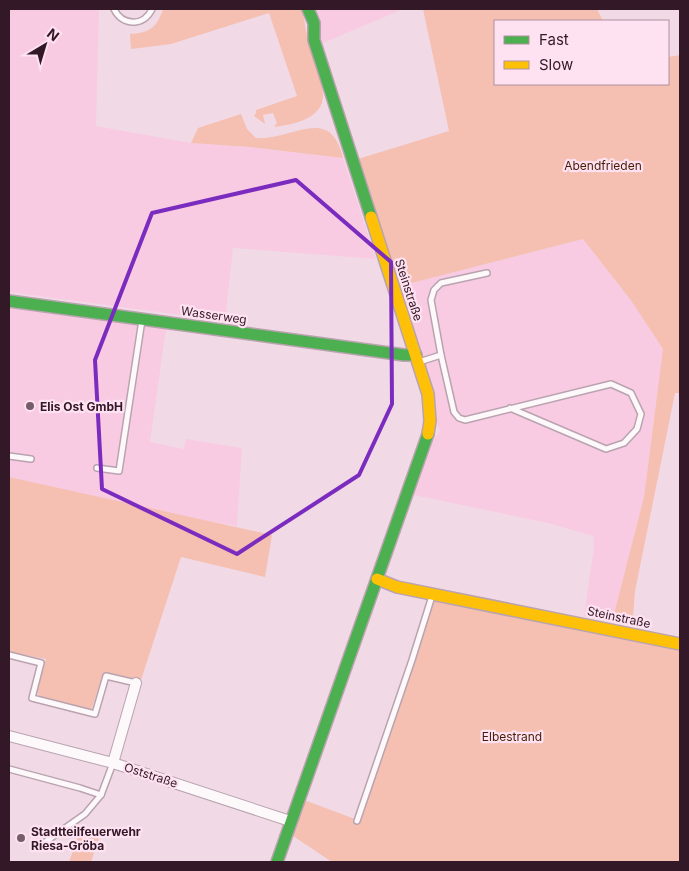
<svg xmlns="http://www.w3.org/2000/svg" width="689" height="871" viewBox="0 0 689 871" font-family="Inter,sans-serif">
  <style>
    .built { fill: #f8cbe3 }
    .green { fill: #f5bfb1 }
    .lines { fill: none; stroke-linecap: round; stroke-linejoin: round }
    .lane-casing { stroke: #b9a3af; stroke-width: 8 }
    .street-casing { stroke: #b9a3af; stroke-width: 12 }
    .fast-casing { stroke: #b9a3af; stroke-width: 14 }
    .slow-casing { stroke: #b9a3af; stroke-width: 14 }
    .lane { stroke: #fdf9fb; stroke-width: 5 }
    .street { stroke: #fdf9fb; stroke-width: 10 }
    .fast { stroke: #4caf50; stroke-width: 11 }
    .slow { stroke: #ffc107; stroke-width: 11 }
    .marked { fill: none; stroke: #7b2cbf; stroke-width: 4; stroke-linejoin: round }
    .poi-dot { fill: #765d6a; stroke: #ffe2f1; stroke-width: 2 }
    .labels { text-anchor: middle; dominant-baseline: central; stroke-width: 4.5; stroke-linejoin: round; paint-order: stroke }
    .park-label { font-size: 12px; fill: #471c05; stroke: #ffe2f1 }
    .street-label { font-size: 12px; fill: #331928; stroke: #ffe2f1 }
    .poi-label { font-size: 12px; font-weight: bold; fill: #331928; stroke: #ffe2f1; text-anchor: start }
  </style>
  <rect width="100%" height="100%" fill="#f1dae6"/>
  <g class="built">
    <polygon points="9,9 99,9 96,126 191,143 250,147 343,158 376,259 233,248 225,321 9,292"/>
    <polygon points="313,9 403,9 323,43"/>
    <polygon points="583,239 630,299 663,349 644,497 612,622 584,616 594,547 593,536 548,523 414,495 433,441 440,431 436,422 436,403 432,384 400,286"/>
    <polygon points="9,308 166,329 150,442 184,449 186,439 242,448 237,526 191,518 9,477"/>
  </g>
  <g class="green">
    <path d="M163 9H302C305 22 306 35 310 47 314 62 323 80 323 96 323 119 291 125 274 127L277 123 273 113 263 115 265 124 254 116 256 113V110L297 96 269 13 171 44 131 49 130 34C149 33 157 28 163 9Z"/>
    <polygon points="423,9 597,9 603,21 495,21 495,84 668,84 668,57 680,55 680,393 675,393 635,591 633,617 614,614 644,497 663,349 630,299 583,239 400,286 358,159 449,131"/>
    <path d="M241 114 247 129 256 138C292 141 330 103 343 158L250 147 191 143 198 128Z"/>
    <polygon points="9,477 272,535 265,577 181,557 141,680 104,672 92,708 89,710 41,698 37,692 46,659 9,652"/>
    <polygon points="431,598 680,648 680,862 332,862 293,836 304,800 355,819"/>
    <polygon points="81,829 100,835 91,862 69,862"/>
  </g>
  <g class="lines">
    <g class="lane-casing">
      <g id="lane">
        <path d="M114 9C122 26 144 27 152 9"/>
        <polyline points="441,355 454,412 459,418 465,420 611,384 631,393 641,414 637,429 624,443 606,449 510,408"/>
        <polyline points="419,362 441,355 431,300 434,290 441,283 487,273"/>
        <polyline points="9,456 31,459"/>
        <polyline points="97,468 119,471 142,320"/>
        <polyline points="9,655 41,663 32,698 95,714 106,676 136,683"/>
        <polyline points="9,769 80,788 101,795"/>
        <polyline points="357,821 412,660 432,596"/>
        <polyline points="41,845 85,814 101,795 113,763"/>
      </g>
    </g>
    <g class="street-casing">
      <g id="street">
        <polyline points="9,736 113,763 290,821"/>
        <polyline points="113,763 136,683"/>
      </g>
    </g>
    <g class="fast-casing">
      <g id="fast">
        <polyline points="308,9 314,23 314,40 371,217"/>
        <polyline points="9,301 404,355 416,355"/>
        <polyline points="277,862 428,434"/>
      </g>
    </g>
    <g class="slow-casing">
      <g id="slow">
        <polyline points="371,217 428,394 430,421 428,434"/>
        <polyline points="377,579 397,587 680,644"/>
      </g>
    </g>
    <use href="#lane" class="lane"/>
    <use href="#street" class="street"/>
    <use href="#fast" class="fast"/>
    <use href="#slow" class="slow"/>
  </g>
  <path class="marked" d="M296 180 391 262 392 404 359 475 237 554 102 489 95 360 152 213Z"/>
  <g class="poi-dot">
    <circle cx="30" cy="406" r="5"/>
    <circle cx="21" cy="838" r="5"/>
  </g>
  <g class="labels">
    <g class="park-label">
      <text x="603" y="165">Abendfrieden</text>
      <text x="512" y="736">Elbestrand</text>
    </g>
    <g class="street-label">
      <text transform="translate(409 290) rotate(72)">Steinstraße</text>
      <text transform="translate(214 315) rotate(8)">Wasserweg</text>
      <text transform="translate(619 617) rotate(12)">Steinstraße</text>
      <text transform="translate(151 775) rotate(18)">Oststraße</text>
    </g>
    <g class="poi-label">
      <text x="40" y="406">Elis Ost GmbH</text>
      <text x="31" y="831">Stadtteilfeuerwehr<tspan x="31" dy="14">Riesa-Gröba</tspan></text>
    </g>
  </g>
  <rect width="689" height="871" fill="none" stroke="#331928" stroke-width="20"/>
  <rect x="494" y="20" width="175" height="65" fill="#ffe2f1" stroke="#ad92a1"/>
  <rect x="504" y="36" width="25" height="8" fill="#4caf50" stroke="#ad92a1"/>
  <text x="539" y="45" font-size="15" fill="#331928">Fast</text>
  <rect x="504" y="61" width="25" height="8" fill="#ffc107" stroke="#ad92a1"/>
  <text x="539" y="70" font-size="15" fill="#331928">Slow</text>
  <g transform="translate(45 45) rotate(38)" stroke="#ffe2f1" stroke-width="4" paint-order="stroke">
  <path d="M0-4L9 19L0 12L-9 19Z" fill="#331928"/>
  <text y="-8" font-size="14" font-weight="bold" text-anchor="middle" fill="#331928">N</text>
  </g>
</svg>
